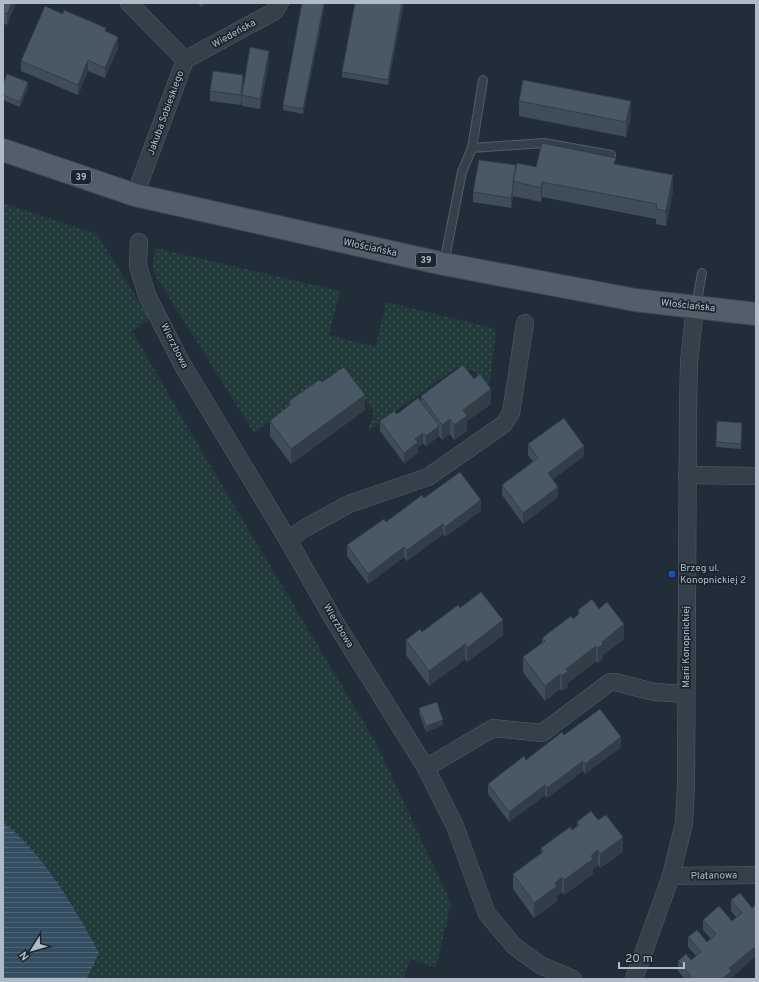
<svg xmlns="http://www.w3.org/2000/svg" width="759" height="982" viewBox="0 0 759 982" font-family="Overpass,sans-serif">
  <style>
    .grass { fill: url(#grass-dots) }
    .water { fill: url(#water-rules) }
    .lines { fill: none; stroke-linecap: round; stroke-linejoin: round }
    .lane-casing { stroke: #525e68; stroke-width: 10 }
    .street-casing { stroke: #525e68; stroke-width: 18 }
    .primary-casing { stroke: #3e4953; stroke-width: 24 }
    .lane { stroke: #34404a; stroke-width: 8 }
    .street { stroke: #34404a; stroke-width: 17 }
    .primary { stroke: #525f6a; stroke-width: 22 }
    .wall { fill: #3e4d57 }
    .shaded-wall { fill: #323e47 }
    .building { fill: #485965; stroke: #323e47 }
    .transit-dot { fill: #1a4fb4; stroke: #1a252e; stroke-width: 1.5 }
    .labels { text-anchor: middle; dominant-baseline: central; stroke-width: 3.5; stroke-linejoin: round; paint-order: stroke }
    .shield { fill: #1a252e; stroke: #828e98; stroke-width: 1 }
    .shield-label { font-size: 9px; font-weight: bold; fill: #afbbc6 }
    .street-label { font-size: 10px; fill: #afbbc6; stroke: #1a252e }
    .poi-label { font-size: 10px; fill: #afbbc6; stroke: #1a252e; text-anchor: start }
  </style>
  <defs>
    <pattern id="grass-dots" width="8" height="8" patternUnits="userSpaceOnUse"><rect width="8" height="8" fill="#223b3a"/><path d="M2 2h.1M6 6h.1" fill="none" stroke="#405555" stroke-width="1.8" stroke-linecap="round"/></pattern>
    <pattern id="water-rules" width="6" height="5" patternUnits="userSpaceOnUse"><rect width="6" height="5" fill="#344d61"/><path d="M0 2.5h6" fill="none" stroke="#4f6576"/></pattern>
  </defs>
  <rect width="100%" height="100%" fill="#212e3a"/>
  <g class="grass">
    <path d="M3 203 97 234 150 319 132 331 201 450 376 743 451 903 436 968 411 959 403 979 87 978 99 953C75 908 43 853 3 822Z"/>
    <polygon points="155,248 340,291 329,335 376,347 386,302 496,329 490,380 487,387 475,371 457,367 368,431 374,412 343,369 254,433 155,275 153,266"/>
  </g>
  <path class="water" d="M3 822C43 853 75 908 99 953L87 978 89 979H3Z"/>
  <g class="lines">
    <g class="lane-casing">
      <g id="lane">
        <polyline points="472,148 483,80"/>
        <polyline points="444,263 462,172 472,148 544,143 611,155"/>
        <polyline points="696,306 702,273"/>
      </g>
    </g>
    <g class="street-casing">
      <g id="street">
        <polyline points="129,3 185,60 135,195"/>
        <polyline points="185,60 275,11 280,3"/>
        <polyline points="139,242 138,266 147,295 182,364 288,540 335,622 426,768 455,826 487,914 514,946 540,965 573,979"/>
        <polyline points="687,475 756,476"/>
        <polyline points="288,540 305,528 349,504 428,477 504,424 511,413 525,323"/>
        <polyline points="426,768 493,728 542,733 610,682 615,682 654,692 686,694"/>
        <polyline points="671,876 756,875"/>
        <polyline points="634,979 671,876 684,823 686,784 688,410 689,362 695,307"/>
      </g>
    </g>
    <g class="primary-casing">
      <polyline id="primary" points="3,150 135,195 444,264 635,300 756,314"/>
    </g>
    <use href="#lane" class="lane"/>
    <use href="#street" class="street"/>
    <use href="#primary" class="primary"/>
  </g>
  <g class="wall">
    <polygon points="3,3 16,3 7,25 3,23"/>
    <polygon points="198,3 207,3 201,7"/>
    <polygon points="355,3 404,3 388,85 342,77 342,72"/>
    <polygon points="321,26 303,114 283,110 283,105"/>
    <polygon points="106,32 118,48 105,78 88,71 78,95 21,71 21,61"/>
    <polygon points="269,61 260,109 242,106 242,101 241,105 210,101 210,91 243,85"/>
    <polygon points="3,85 28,88 20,107 3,100"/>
    <polygon points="519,101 631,116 626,137 519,116"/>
    <polygon points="616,164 673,190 666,226 656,224 656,219 542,197 541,202 513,196 511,208 473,202 473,192 516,165 536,167"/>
    <polygon points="322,382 365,410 291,464 270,436 270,421 289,406 289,401"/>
    <polygon points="421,396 491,404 467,421 467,431 454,440 450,434 442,440 439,436 426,446 423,443 418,447 418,453 404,463 380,431 380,421 397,414 421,401"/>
    <polygon points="742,423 741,449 716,447 716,442"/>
    <polygon points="528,444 584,456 553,479 558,497 523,524 502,495 502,485 533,462 528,455"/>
    <polygon points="424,498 481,511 445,537 443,534 407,561 404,557 368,584 347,556 347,545"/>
    <polygon points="460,608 503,635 467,662 465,659 429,686 406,655 406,640 422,632"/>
    <polygon points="578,610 624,639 603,655 603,659 598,663 596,661 568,683 568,686 562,691 560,689 545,701 523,672 523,657 542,643 542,638 573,619 578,615"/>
    <polygon points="419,708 443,725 426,732 419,713"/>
    <polygon points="564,735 621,747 585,774 583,771 547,798 545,795 509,822 488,794 488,784"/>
    <polygon points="577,822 623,852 600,868 598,865 593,869 593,874 564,895 562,892 557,896 557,901 534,918 513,889 513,874 541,853 541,848 577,827"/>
    <polygon points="731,900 752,908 756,904 756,956 732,977 732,979 685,979 678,971 678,961 691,960 696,956 688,947 688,937 707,942 711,939 703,930 703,920 732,921 736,917 731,911"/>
  </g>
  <g class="shaded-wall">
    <polygon points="12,3 16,3 7,25 7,14"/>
    <polygon points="201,3 207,3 201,7"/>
    <polygon points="324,3 325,3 321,26 303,114 303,109"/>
    <polygon points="402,3 404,3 388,85 388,80"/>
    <polygon points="118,37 118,48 105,78 105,68"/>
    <polygon points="269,51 269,61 260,109 260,99"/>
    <polygon points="88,60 88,71 78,95 78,85"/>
    <polygon points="243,75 243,85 241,105 241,95"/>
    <polygon points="28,82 28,88 20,107 20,102"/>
    <polygon points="631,101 631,116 626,137 626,122"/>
    <polygon points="673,175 673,190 666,226 666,211"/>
    <polygon points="542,182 542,197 541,202 541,188"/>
    <polygon points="513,186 513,196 511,208 511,198"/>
    <polygon points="491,389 491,404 467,421 467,431 454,440 454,425 463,410"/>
    <polygon points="365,395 365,410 291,464 291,449"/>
    <polygon points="450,419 450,434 442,440 442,425"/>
    <polygon points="439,426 439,436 426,446 426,436"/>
    <polygon points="423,433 423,443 418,447 418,453 404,463 404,453 415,439"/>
    <polygon points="584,446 584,456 548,483 548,473"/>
    <polygon points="558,487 558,497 523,524 523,513"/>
    <polygon points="481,500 481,511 445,537 445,527"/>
    <polygon points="443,524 443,534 407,561 407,550"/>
    <polygon points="404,547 404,557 368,584 368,574"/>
    <polygon points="503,620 503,635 467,662 467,648"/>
    <polygon points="624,624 624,639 603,655 603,659 598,663 598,648 602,642"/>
    <polygon points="465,644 465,659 429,686 429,671"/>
    <polygon points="596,646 596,661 568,683 568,686 562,691 562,676 566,669"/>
    <polygon points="560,674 560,689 545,701 545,686"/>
    <polygon points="443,720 443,725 426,732 426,726"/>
    <polygon points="621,737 621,747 585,774 585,764"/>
    <polygon points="583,761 583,771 547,798 547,788"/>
    <polygon points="545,785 545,795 509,822 509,812"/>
    <polygon points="623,837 623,852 600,868 600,854"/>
    <polygon points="598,850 598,865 593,869 593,874 564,895 564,880 591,856"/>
    <polygon points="562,877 562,892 557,896 557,901 534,918 534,903 555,883"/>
    <polygon points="756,946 756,956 732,977 732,979 722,979 729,968"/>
  </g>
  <g class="building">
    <polygon points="3,3 12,3 7,14 3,13"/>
    <polygon points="302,3 324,3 303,109 283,105"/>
    <polygon points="355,3 402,3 388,80 342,72"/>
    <polygon points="45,6 63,14 64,10 106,28 105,31 118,37 105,68 88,60 78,85 21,61"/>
    <polygon points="250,47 269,51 260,99 242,95"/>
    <polygon points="213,71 243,75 241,95 210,91"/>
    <polygon points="7,74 28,82 20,102 3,95 3,85"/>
    <polygon points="523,80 631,101 626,122 519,101"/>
    <polygon points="542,143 616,158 614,164 673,175 666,211 656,209 657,204 542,182 541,188 513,181 517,163 536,167"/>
    <polygon points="479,160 516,165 513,181 513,186 511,198 473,192"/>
    <polygon points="463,365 474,379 480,374 491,389 463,410 467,416 454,425 450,419 442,425 421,396"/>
    <polygon points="344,367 365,395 291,449 270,421 291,404 289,401 319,380 322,382"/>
    <polygon points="418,398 439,426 426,436 423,433 415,439 418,442 404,453 380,421 394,411 397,414"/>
    <polygon points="564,418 584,446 548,473 558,487 523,513 502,485 538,458 528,444"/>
    <polygon points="717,421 742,423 741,444 716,442"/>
    <polygon points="460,472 481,500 445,527 443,524 407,550 404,547 368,574 347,545 384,519 386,522 422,495 424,498"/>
    <polygon points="481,592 503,620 467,648 465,644 429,671 406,640 420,629 422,632 458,605 460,608"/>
    <polygon points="592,599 599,609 607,602 624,624 602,642 603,644 598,648 596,646 566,669 568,671 562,676 560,674 545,686 523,657 545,641 542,638 571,616 573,619 580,613 578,610"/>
    <polygon points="437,702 443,720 426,726 419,708"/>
    <polygon points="600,709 621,737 585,764 583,761 547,788 545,785 509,812 488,784 524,756 526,760 562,732 564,735"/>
    <polygon points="591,811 598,820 606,815 623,837 600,854 598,850 591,856 593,859 564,880 562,877 555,883 557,886 534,903 513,874 543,852 541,848 570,827 572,830 579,825 577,822"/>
    <polygon points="740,893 752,908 756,904 756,946 729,968 732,971 722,979 686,979 691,976 678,961 686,954 691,960 701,952 688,937 697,930 707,942 716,934 703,920 719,906 732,921 742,913 731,900"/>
  </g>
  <rect class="transit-dot" x="668" y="570" width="8" height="8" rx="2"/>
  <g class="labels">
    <g class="shield">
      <rect x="71" y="170" width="20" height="14" rx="3"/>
      <rect x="416" y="253" width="20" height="14" rx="3"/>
    </g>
    <g class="shield-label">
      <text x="81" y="177">39</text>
      <text x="426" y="260">39</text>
    </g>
    <g class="street-label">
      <text transform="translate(234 34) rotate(-29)">Wiedeńska</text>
      <text transform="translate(166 113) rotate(-70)">Jakuba Sobieskiego</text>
      <text transform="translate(370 248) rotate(12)">Włościańska</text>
      <text transform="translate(688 306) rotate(6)">Włościańska</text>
      <text transform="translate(174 346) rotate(63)">Wierzbowa</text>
      <text transform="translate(338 626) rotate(59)">Wierzbowa</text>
      <text transform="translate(686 647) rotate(-90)">Marii Konopnickiej</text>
      <text transform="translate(714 876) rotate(-1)">Platanowa</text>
    </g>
    <g class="poi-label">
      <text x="680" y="568">Brzeg ul.<tspan x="680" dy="12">Konopnickiej 2</tspan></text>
    </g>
  </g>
  <rect width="759" height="982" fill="none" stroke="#afbbc6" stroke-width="8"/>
  <g transform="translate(32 950) rotate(233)" stroke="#1a252e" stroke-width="3" paint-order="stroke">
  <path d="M0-3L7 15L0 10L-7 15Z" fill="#afbbc6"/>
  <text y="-6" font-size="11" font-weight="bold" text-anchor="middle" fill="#afbbc6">N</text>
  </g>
  <path d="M619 962v6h65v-6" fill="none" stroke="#afbbc6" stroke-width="2"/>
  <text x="625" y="962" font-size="12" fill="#afbbc6" stroke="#1a252e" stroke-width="3" paint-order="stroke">20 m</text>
</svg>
